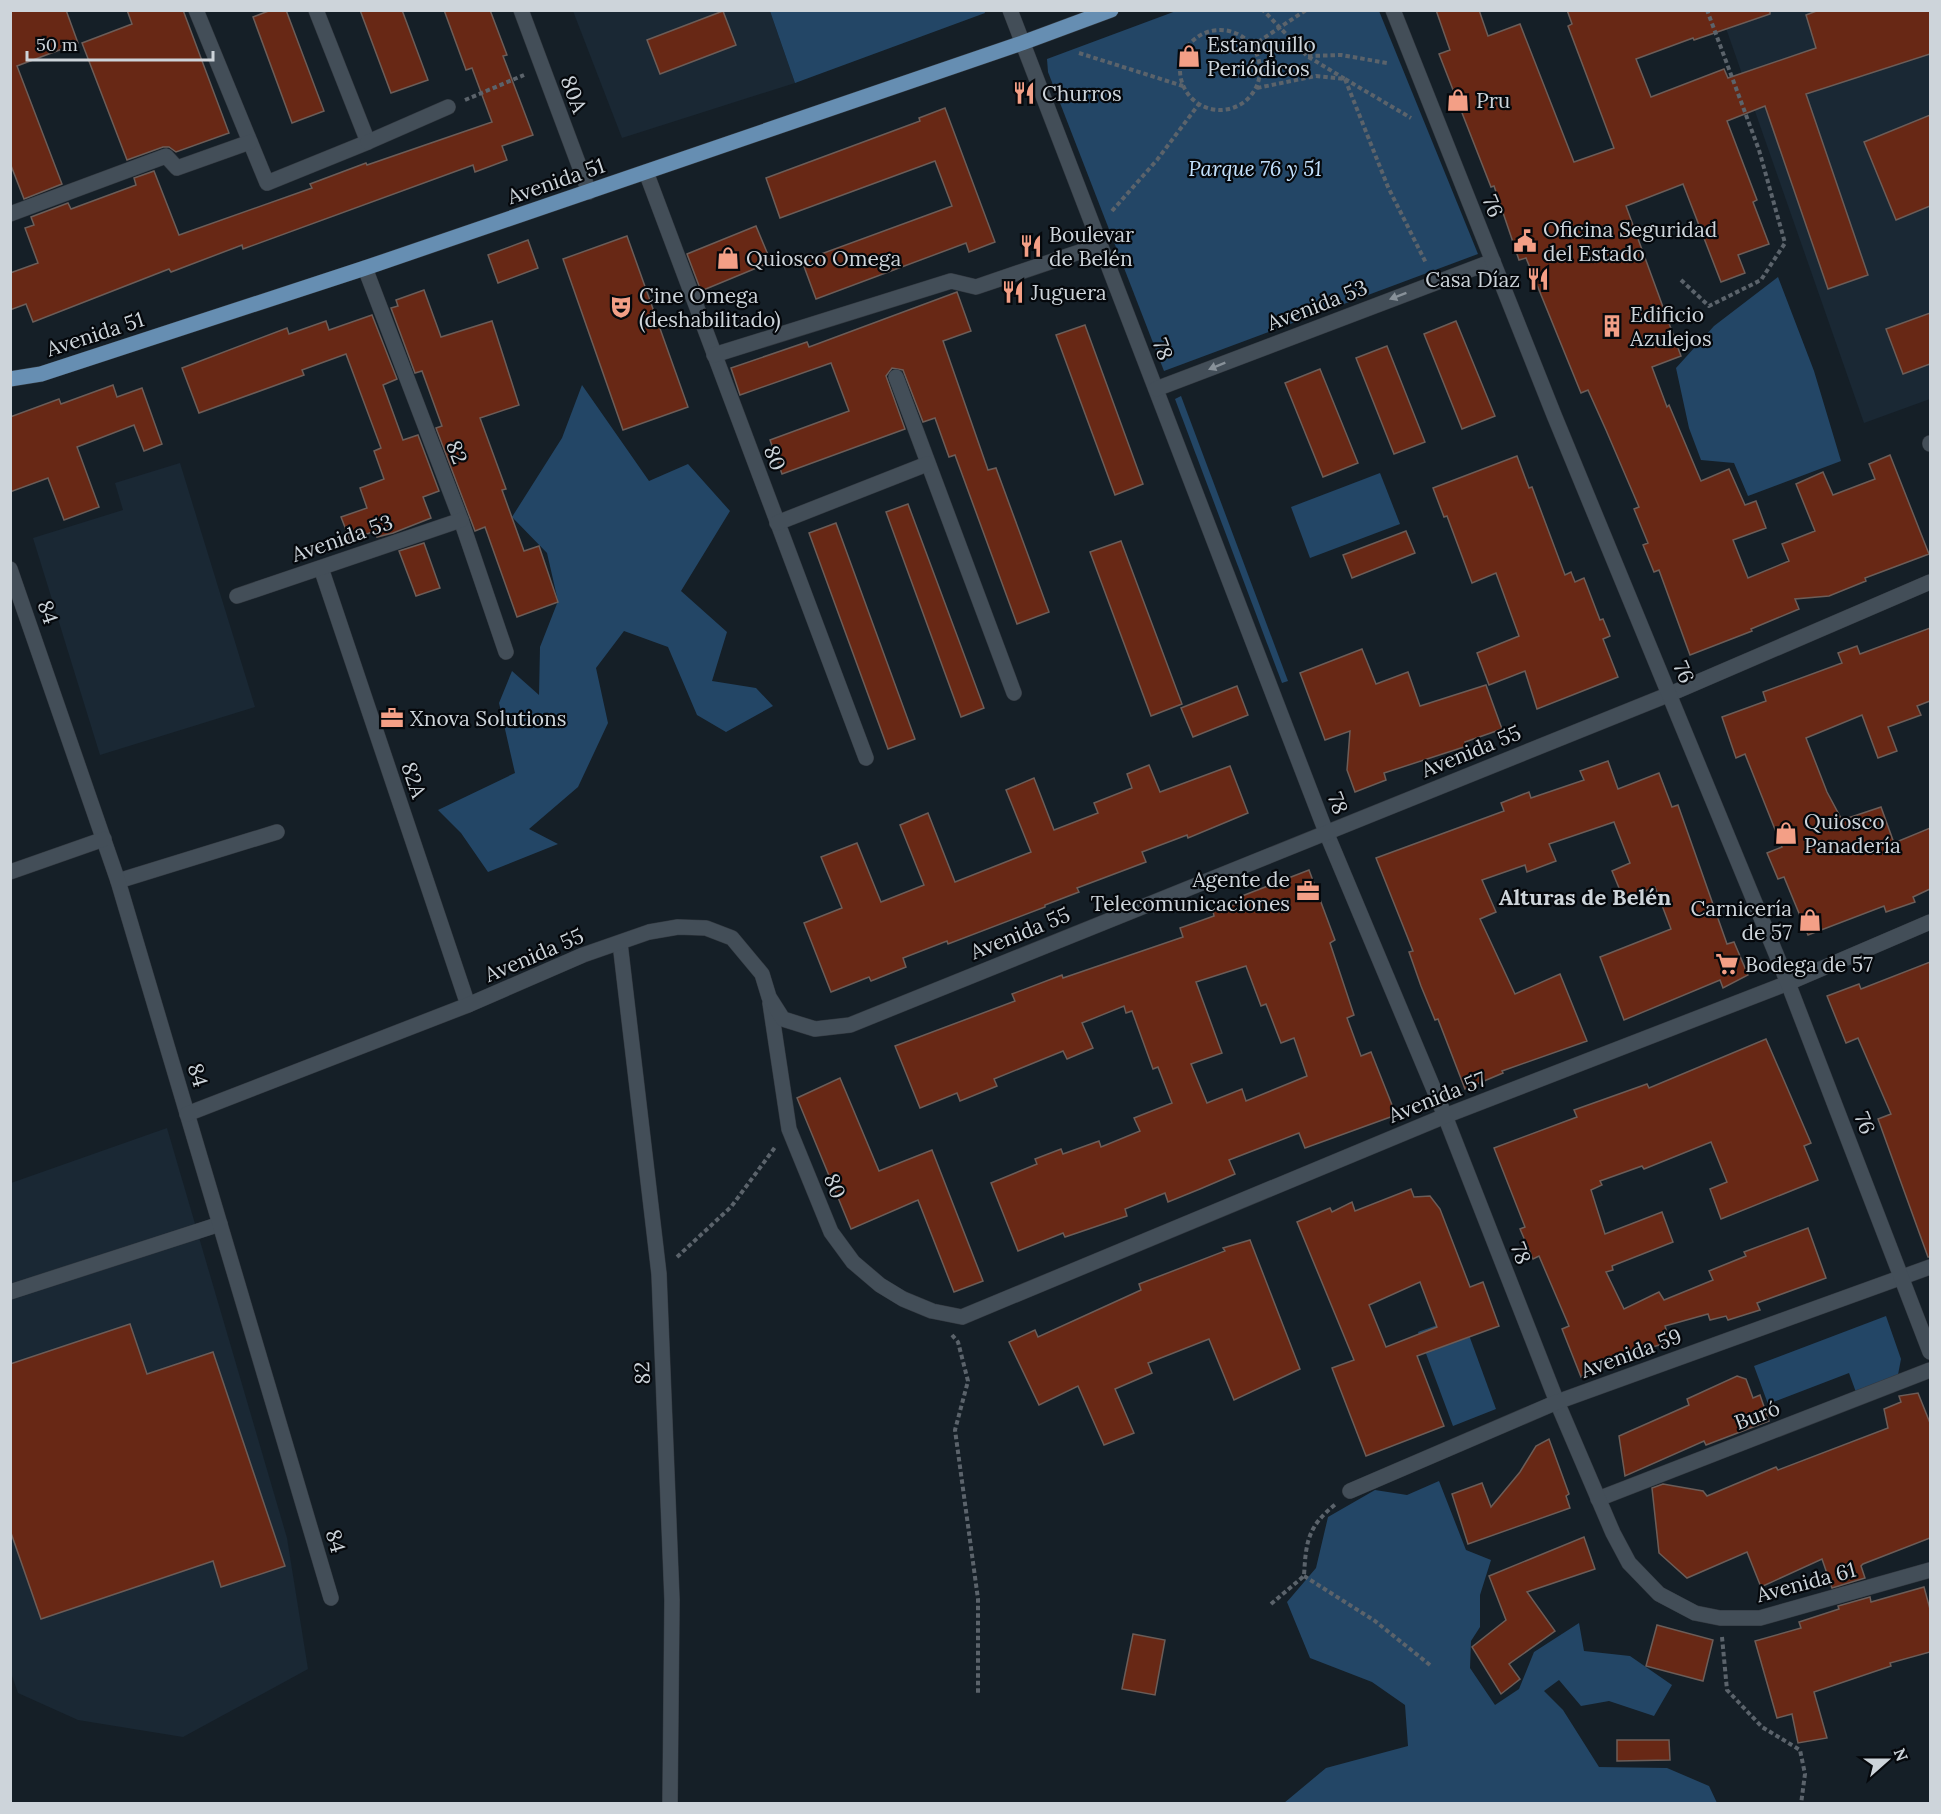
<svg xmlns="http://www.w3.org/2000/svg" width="1941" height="1814" viewBox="0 0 1941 1814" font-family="Lora,serif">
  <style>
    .built { fill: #1a2834 }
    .green { fill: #234666 }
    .building { fill: #682815; stroke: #6c5d58; stroke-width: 1.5; fill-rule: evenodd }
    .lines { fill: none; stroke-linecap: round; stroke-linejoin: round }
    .lane-casing { stroke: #333940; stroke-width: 16 }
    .street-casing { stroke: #333940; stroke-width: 16 }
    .secondary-casing { stroke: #333940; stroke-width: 16 }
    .primary-casing { stroke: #333940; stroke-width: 16 }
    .path { stroke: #5b636b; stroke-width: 4; stroke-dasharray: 4.5 3; stroke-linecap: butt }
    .lane { stroke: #434e58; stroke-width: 15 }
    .street { stroke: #434e58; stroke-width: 15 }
    .secondary { stroke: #434e58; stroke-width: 15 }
    .primary { stroke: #668eb2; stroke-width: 15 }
    .oneway { fill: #889199 }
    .labels { text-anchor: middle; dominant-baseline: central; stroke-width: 4.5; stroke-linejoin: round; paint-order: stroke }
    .poi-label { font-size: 21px; fill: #cdd4da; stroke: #05080c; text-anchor: start }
    .street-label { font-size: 21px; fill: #cdd4da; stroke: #05080c }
    .park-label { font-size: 21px; font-style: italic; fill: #c4e2fe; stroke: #05080c }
    .neighbourhood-label { font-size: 22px; font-weight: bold; fill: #cdd4da; stroke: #05080c }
  </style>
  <rect width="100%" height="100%" fill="#151f27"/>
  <g class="built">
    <polygon points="573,11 770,11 795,83 622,138"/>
    <polygon points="1720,11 1930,11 1930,399 1864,423"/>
    <polygon points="180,463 255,707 100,755 33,538 123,510 115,483"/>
    <polygon points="167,1128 287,1538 308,1669 183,1737 78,1720 18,1693 11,1673 11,1183"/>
  </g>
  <g class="green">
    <polygon points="984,10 985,13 795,83 770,11"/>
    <polygon points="1176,11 1379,11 1478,254 1164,371 1048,72 1047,59"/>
    <polygon points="1778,277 1814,371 1841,461 1748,496 1734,463 1701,460 1689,428 1676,368 1714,326"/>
    <polygon points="582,385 649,481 688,464 730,511 681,591 727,632 712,681 756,688 773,706 726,732 697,715 668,647 624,631 596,668 608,723 578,787 529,829 558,844 488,872 461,833 438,810 515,773 499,703 512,671 539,695 540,647 558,601 547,553 512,517 562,438"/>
    <polygon points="1181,396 1288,681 1282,683 1175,399"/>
    <polygon points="1380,473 1400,524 1310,558 1291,507"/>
    <polygon points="1462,1316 1496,1409 1453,1426 1418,1332"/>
    <polygon points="1886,1316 1901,1359 1897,1380 1857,1395 1849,1373 1768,1404 1754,1366"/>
    <polygon points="1439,1481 1466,1550 1491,1560 1480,1595 1480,1627 1471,1641 1470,1668 1495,1705 1519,1689 1534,1652 1579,1623 1584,1651 1630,1656 1672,1685 1654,1716 1609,1701 1581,1706 1559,1680 1544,1691 1563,1710 1599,1767 1667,1768 1709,1786 1717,1803 1284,1803 1326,1768 1408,1746 1405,1705 1372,1682 1310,1658 1287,1602 1316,1568 1328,1517 1375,1490 1407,1495"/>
  </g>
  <g class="building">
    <polygon points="10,10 66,10 78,43 17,66 62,184 24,199 10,163"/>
    <polygon points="127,10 183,10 229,133 176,152 169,147 163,147 127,160 82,43 132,24"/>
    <polygon points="271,10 286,10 324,111 292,123 253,17"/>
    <polygon points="360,10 402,10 428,80 391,93"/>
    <polygon points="444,10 490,10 507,55 503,56 533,135 502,146 507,160 475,172 473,165 243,249 242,245 171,272 169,269 33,322 26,304 10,310 10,273 38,263 25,228 34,225 31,217 68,203 71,209 136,185 134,178 154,171 179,235 312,188 310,184 366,163 367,165 492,122 472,68 466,70"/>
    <polygon points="1436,10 1479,10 1488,36 1520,24 1574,162 1614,148 1568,26 1572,24 1567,10 1770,10 1770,14 1694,40 1693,38 1636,59 1651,97 1724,69 1728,78 1816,48 1806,15 1819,10 1930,10 1930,54 1806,94 1868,275 1828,289 1765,106 1727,121 1757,200 1753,202 1769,244 1738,255 1745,273 1721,282 1683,184 1626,206 1681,356 1652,367 1667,407 1669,405 1701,481 1729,469 1745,505 1756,501 1766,528 1733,540 1748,578 1789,561 1782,544 1815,531 1796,484 1823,472 1833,495 1875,479 1869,464 1890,455 1929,554 1865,578 1866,581 1829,596 1795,599 1799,609 1751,629 1752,631 1690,655 1659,570 1654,572 1643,545 1648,543 1634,509 1639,507 1606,430 1588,390 1581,393 1526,258 1519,260 1494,186 1491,187 1439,54 1450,50"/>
    <polygon points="723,11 736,45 660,74 647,40"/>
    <polygon points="945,108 995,242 969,252 966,243 816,299 802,261 952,206 935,161 780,218 766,178 920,121 919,118"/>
    <polygon points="1930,115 1930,206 1896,220 1864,142"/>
    <polygon points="756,226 771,262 701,291 687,254"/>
    <polygon points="627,236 688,407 623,430 563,259"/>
    <polygon points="528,240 538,268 498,283 488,255"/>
    <polygon points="424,290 441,337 492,321 519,405 480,418 506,489 502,490 524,551 539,546 558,602 517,617 485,527 475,531 436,428 442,426 422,371 415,373 391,308 398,306 396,300"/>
    <polygon points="957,292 971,331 943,341 988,470 996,468 1049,612 1017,624 955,455 949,457 935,418 923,422 903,370 892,368 886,376 905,429 782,474 770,440 849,411 831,363 740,395 731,368 807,342 809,347"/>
    <polygon points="1930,313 1930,364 1903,374 1886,329"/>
    <polygon points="372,315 397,379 383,385 403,440 418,435 439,491 423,497 431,518 393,533 377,537 375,531 350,540 341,517 367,508 360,488 384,479 374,451 381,448 346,354 302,370 304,375 199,413 182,368 287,328 289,334 326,321 329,330"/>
    <polygon points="1456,321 1495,416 1462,429 1424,334"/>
    <polygon points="1085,325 1143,484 1115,495 1056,335"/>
    <polygon points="1387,346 1425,442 1394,454 1356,358"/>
    <polygon points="1320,369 1358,463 1323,477 1285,383"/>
    <polygon points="113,385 117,397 142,388 162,444 144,451 134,425 77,447 99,507 64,520 48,478 10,492 10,417 59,399 61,404"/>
    <polygon points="1517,456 1529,488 1532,487 1565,575 1571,572 1575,582 1584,578 1600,620 1603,619 1610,636 1603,639 1618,677 1537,709 1525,671 1489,685 1477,653 1519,636 1496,573 1472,583 1447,516 1444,517 1433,488"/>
    <polygon points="908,504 984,708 961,717 886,512"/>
    <polygon points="836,523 915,739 888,749 809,533"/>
    <polygon points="1406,531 1415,553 1352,578 1343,555"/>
    <polygon points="1121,541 1182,704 1151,716 1090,552"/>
    <polygon points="424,543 440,588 416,596 399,551"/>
    <polygon points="1930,628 1930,701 1917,706 1921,715 1888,727 1897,751 1878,758 1862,715 1806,738 1827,792 1842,820 1881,807 1894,843 1930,828 1930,889 1913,897 1915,902 1886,912 1884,906 1808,935 1784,877 1778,879 1767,853 1782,847 1745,754 1736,758 1722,717 1766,701 1763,692 1842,663 1838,653 1857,646 1860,654"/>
    <polygon points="1362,649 1376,684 1408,672 1420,706 1486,685 1502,729 1465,742 1467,746 1384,773 1386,780 1355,792 1347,770 1350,731 1325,740 1300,673"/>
    <polygon points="1237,686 1248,715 1193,737 1181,708"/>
    <polygon points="1608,761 1618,789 1659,773 1672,807 1678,805 1727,944 1734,942 1748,975 1723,988 1720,980 1624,1020 1600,957 1671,929 1655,887 1624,900 1612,871 1630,863 1614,822 1549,844 1556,861 1527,872 1525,865 1482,880 1496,912 1480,919 1515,994 1560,974 1587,1041 1502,1071 1503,1073 1465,1089 1438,1019 1435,1020 1421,986 1409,952 1413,951 1376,858 1504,811 1501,803 1529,792 1531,798 1584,780 1580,771"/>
    <polygon points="1149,765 1160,792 1230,766 1248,813 1188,838 1187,835 1142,852 1146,862 1077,888 1079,892 1045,905 1045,907 948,944 947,941 903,958 906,967 871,981 869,977 831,992 804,923 842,908 821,857 857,843 881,902 924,885 900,825 928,813 955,882 1031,852 1006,790 1034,778 1054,830 1098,813 1094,803 1132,788 1127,774"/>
    <path d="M1309 870 1335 940 1330 943 1354 1015 1347 1018 1361 1056 1371 1052 1396 1115 1305 1148 1299 1133 1229 1160 1235 1174 1200 1189 1168 1202 1165 1193 1125 1209 1127 1216 1065 1237 1063 1233 1018 1251 991 1183 1037 1164 1035 1159 1061 1149 1063 1154 1099 1141 1101 1147 1140 1131 1134 1118 1172 1103 1158 1067 1153 1069 1132 1011 1126 1013 1124 1006 1082 1023 1093 1048 1067 1059 1063 1051 994 1079 997 1086 960 1101 957 1093 920 1108 895 1046 1015 1001 1012 994 1062 975 1063 978 1183 937 1180 928 1214 916 1213 911 1244 902 1242 896ZM1246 966 1261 1006 1266 1004 1281 1043 1294 1038 1307 1076 1246 1101 1242 1089 1207 1103 1191 1064 1222 1053 1196 982Z"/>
    <polygon points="1930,962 1930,1257 1928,1257 1878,1119 1891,1114 1858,1038 1846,1043 1827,996 1859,984 1861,989"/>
    <polygon points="1766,1039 1811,1143 1804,1146 1818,1180 1721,1219 1710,1189 1727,1182 1711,1142 1644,1169 1642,1166 1600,1181 1602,1185 1591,1190 1605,1234 1662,1212 1673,1242 1612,1266 1613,1270 1606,1272 1624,1309 1659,1292 1664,1300 1713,1280 1709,1271 1746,1256 1744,1252 1808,1228 1826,1278 1757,1303 1760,1310 1728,1320 1726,1316 1710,1320 1708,1314 1665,1326 1670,1342 1621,1356 1622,1360 1581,1377 1562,1329 1569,1326 1539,1256 1533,1259 1520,1229 1525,1227 1494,1148 1577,1117 1574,1110 1647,1084 1649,1088"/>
    <polygon points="840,1078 879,1171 932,1150 983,1281 954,1292 918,1200 851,1229 797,1098"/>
    <path d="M1411 1189 1414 1197 1430 1196 1440 1209 1470 1287 1483 1282 1499 1326 1417 1356 1444 1426 1366 1456 1332 1368 1354 1360 1297 1222 1330 1208 1332 1212 1352 1202 1355 1211ZM1420 1282 1437 1327 1386 1347 1369 1305Z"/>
    <polygon points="1250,1240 1300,1369 1234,1400 1209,1339 1148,1363 1152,1373 1115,1389 1134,1433 1104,1445 1078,1386 1039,1405 1009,1342 1035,1330 1038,1337 1141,1290 1139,1284 1225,1251 1223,1248"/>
    <polygon points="130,1324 147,1374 213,1352 285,1566 221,1587 213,1561 41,1619 10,1530 10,1364"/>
    <polygon points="1737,1376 1746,1379 1753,1398 1760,1395 1769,1421 1706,1445 1704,1441 1625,1476 1619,1436 1689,1405 1687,1399"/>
    <polygon points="1918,1393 1930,1423 1930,1538 1863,1564 1861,1566 1865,1578 1832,1588 1822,1559 1761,1587 1747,1552 1687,1578 1659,1553 1652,1488 1663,1484 1703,1491 1707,1496 1776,1467 1778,1470 1888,1428 1884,1409 1901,1402 1899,1396"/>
    <polygon points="1549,1439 1569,1494 1566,1496 1570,1508 1468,1544 1452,1494 1482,1483 1491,1507 1520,1472 1536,1446"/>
    <polygon points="1584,1537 1595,1569 1527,1592 1555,1631 1509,1664 1520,1679 1501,1694 1472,1647 1506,1620 1489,1576"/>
    <polygon points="1924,1587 1930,1609 1930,1652 1890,1663 1891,1666 1814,1692 1827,1738 1798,1743 1792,1714 1777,1718 1755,1641 1801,1628 1799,1622 1839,1609 1838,1606 1870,1597 1871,1602"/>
    <polygon points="1657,1625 1713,1640 1703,1681 1646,1666"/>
    <polygon points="1133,1634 1165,1640 1155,1695 1122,1689"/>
    <polygon points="1617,1740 1669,1740 1670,1760 1617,1761"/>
  </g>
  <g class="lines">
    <g class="lane-casing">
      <g id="lane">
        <polyline points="196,10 267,183 368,142 316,10"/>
        <polyline points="368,142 448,107"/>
        <polyline points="10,214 166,156 177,168 250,142"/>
        <polyline points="118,881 277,832"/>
        <polyline points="10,1292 220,1224"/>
        <polyline points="1598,1499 1930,1370"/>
      </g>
    </g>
    <g class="street-casing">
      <g id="street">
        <polyline points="521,10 589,192"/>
        <polyline points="1010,10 1326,832 1445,1116 1557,1402 1613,1533 1629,1563 1659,1594 1695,1613 1720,1618 1760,1618 1930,1570"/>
        <polyline points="646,172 866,758"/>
        <polyline points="365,268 461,520 506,652"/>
        <polyline points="714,355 951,281 976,287 1100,245"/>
        <polyline points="896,377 1014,693"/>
        <polyline points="1156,389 1493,261"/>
        <polyline points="1930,443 1930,444"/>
        <polyline points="777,523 927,464"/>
        <polyline points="321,568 468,1005"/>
        <polyline points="10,569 118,881 331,1598"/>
        <polyline points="237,596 461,520"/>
        <polyline points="10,872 104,839"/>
        <polyline points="620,943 659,1274 672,1600 670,1804"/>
        <polyline points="770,1003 789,1129 831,1232 853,1262 880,1285 903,1299 932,1311 962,1317 1445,1116 1788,983 1930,922"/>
        <polyline points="187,1114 468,1005 583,955 649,932 678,927 706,928 732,938 762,974 769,997 783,1019 815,1029 850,1025 1670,694 1930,582"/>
        <polyline points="1350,1491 1557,1402 1930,1267"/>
      </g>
    </g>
    <g class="secondary-casing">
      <polyline id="secondary" points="1393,10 1554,415 1788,983 1930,1352"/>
    </g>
    <g class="primary-casing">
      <polyline id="primary" points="10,379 41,374 365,268 1022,43 1111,10"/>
    </g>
    <g class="path">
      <circle cx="1220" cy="70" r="40"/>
      <polyline points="1252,46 1306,10"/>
      <polyline points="1079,53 1183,86"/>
      <polyline points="1308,56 1341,55 1387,63"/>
      <polyline points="1345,79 1388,187 1426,263"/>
      <polyline points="1345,79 1411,118"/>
      <polyline points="1257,88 1316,76 1345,79 1307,56 1263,10"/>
      <polyline points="465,100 524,75"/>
      <polyline points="1112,211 1157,160 1199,104"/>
      <polyline points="1681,280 1709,306 1761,280 1785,243 1759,150 1707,10"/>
      <polyline points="677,1257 731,1207 776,1146"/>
      <polyline points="952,1335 958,1342 968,1381 955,1430 978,1599 978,1693"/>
      <polyline points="1304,1576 1375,1621 1430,1665"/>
      <path d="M1271 1604 1304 1576C1306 1540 1308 1526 1337 1503"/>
      <polyline points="1722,1637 1727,1690 1762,1727 1800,1750 1805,1774 1801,1804"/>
    </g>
    <use href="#lane" class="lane"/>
    <use href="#street" class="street"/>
    <use href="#secondary" class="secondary"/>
    <use href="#primary" class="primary"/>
  </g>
  <defs><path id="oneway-solid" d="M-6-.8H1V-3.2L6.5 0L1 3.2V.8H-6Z" transform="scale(1.5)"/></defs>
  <g class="oneway">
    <use href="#oneway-solid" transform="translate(1398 296) rotate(159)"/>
    <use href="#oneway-solid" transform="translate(1217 366) rotate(158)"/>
  </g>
  <defs>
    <g id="shop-bare" transform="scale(1.8)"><path d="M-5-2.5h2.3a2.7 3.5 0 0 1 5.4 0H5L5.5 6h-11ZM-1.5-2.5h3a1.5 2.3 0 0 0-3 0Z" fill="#f39f86" stroke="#05080c" stroke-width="2.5" paint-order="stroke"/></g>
    <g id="restaurant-bare" transform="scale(1.8)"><path d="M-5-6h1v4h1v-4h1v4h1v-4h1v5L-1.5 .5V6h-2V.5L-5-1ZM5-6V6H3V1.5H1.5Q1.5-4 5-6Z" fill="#f39f86" stroke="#05080c" stroke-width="2.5" paint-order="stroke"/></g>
    <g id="civic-bare" transform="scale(1.8)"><path d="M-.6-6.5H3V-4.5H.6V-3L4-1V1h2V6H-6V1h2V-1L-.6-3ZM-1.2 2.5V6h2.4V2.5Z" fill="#f39f86" stroke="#05080c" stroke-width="2.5" paint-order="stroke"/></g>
    <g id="theatre-bare" transform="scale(1.8)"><path d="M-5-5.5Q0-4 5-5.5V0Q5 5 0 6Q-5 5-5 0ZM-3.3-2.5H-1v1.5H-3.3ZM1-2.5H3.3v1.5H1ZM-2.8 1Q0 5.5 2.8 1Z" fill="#f39f86" stroke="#05080c" stroke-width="2.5" paint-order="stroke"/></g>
    <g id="building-bare" transform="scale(1.8)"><path d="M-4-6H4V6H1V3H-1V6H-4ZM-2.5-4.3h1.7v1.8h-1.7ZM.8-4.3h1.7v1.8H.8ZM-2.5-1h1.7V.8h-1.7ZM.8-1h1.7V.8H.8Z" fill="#f39f86" stroke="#05080c" stroke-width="2.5" paint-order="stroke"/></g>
    <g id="office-bare" transform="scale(1.8)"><path d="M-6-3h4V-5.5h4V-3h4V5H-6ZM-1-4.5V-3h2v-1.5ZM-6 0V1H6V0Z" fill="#f39f86" stroke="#05080c" stroke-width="2.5" paint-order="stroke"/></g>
    <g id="supermarket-bare" transform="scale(1.8)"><path d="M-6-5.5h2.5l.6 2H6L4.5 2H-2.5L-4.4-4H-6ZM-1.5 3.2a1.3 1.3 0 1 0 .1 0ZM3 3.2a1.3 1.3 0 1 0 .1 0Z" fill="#f39f86" stroke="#05080c" stroke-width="2.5" paint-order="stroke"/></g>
  </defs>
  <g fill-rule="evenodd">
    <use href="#shop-bare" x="1189" y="56"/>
    <use href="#restaurant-bare" x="1024" y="93"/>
    <use href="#shop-bare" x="1458" y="100"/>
    <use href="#civic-bare" x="1525" y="241"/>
    <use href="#restaurant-bare" x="1031" y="246"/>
    <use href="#shop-bare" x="728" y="258"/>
    <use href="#restaurant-bare" x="1538" y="279"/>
    <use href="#restaurant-bare" x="1013" y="292"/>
    <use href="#theatre-bare" x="621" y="307"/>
    <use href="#building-bare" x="1612" y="326"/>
    <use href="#office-bare" x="392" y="718"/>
    <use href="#shop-bare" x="1786" y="833"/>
    <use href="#office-bare" x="1308" y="891"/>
    <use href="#shop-bare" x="1810" y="920"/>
    <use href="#supermarket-bare" x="1727" y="964"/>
  </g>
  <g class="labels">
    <g class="poi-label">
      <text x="1207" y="44">Estanquillo<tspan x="1207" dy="24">Periódicos</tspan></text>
      <text x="1042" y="93">Churros</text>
      <text x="1476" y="100">Pru</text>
      <text x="1543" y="229">Oficina Seguridad<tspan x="1543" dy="24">del Estado</tspan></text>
      <text x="1049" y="234">Boulevar<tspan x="1049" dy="24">de Belén</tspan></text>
      <text x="746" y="258">Quiosco Omega</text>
      <text x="1520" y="279" text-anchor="end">Casa Díaz</text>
      <text x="1031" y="292">Juguera</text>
      <text x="639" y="295">Cine Omega<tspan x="639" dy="24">(deshabilitado)</tspan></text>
      <text x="1630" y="314">Edificio<tspan x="1630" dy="24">Azulejos</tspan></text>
      <text x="410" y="718">Xnova Solutions</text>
      <text x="1804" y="821">Quiosco<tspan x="1804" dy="24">Panadería</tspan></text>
      <text x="1290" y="879" text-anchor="end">Agente de<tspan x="1290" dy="24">Telecomunicaciones</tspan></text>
      <text x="1792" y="908" text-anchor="end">Carnicería<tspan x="1792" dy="24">de 57</tspan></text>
      <text x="1745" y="964">Bodega de 57</text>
    </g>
    <g class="street-label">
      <text transform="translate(574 94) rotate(69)">80A</text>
      <text transform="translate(556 181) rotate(-19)">Avenida 51</text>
      <text transform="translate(1493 206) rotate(68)">76</text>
      <text transform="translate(1317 305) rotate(-21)">Avenida 53</text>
      <text transform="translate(95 334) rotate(-18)">Avenida 51</text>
      <text transform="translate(1163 349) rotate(69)">78</text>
      <text transform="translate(457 452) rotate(69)">82</text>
      <text transform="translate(775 458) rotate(69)">80</text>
      <text transform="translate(342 538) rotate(-19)">Avenida 53</text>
      <text transform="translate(48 612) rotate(71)">84</text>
      <text transform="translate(1684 672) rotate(67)">76</text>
      <text transform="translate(1471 751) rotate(-22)">Avenida 55</text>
      <text transform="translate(414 780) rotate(71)">82A</text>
      <text transform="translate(1338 803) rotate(69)">78</text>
      <text transform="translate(1020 933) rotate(-22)">Avenida 55</text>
      <text transform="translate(534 955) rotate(-23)">Avenida 55</text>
      <text transform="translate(198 1075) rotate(73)">84</text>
      <text transform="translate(1437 1097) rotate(-22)">Avenida 57</text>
      <text transform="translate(1865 1123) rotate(69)">76</text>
      <text transform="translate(835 1186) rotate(68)">80</text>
      <text transform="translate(1521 1253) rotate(69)">78</text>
      <text transform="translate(1631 1353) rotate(-20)">Avenida 59</text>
      <text transform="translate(642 1373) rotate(-92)">82</text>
      <text transform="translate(1757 1415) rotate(-21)">Buró</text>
      <text transform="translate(336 1541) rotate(74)">84</text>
      <text transform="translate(1806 1582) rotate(-15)">Avenida 61</text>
    </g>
    <g class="park-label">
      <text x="1255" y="168">Parque 76 y 51</text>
    </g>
    <g class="neighbourhood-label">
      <text x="1585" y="897">Alturas de Belén</text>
    </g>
  </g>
  <rect width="1941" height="1814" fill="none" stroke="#cdd4da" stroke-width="24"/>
  <g transform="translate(1887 1760) rotate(69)" stroke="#05080c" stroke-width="4.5" paint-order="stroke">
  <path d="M0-4.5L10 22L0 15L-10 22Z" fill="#cdd4da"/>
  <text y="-9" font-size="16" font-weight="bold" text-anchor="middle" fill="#cdd4da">N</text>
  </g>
  <path d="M27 51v9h186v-9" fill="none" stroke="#cdd4da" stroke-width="3"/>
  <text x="36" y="51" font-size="18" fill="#cdd4da" stroke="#05080c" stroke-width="4.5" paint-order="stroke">50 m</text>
</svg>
